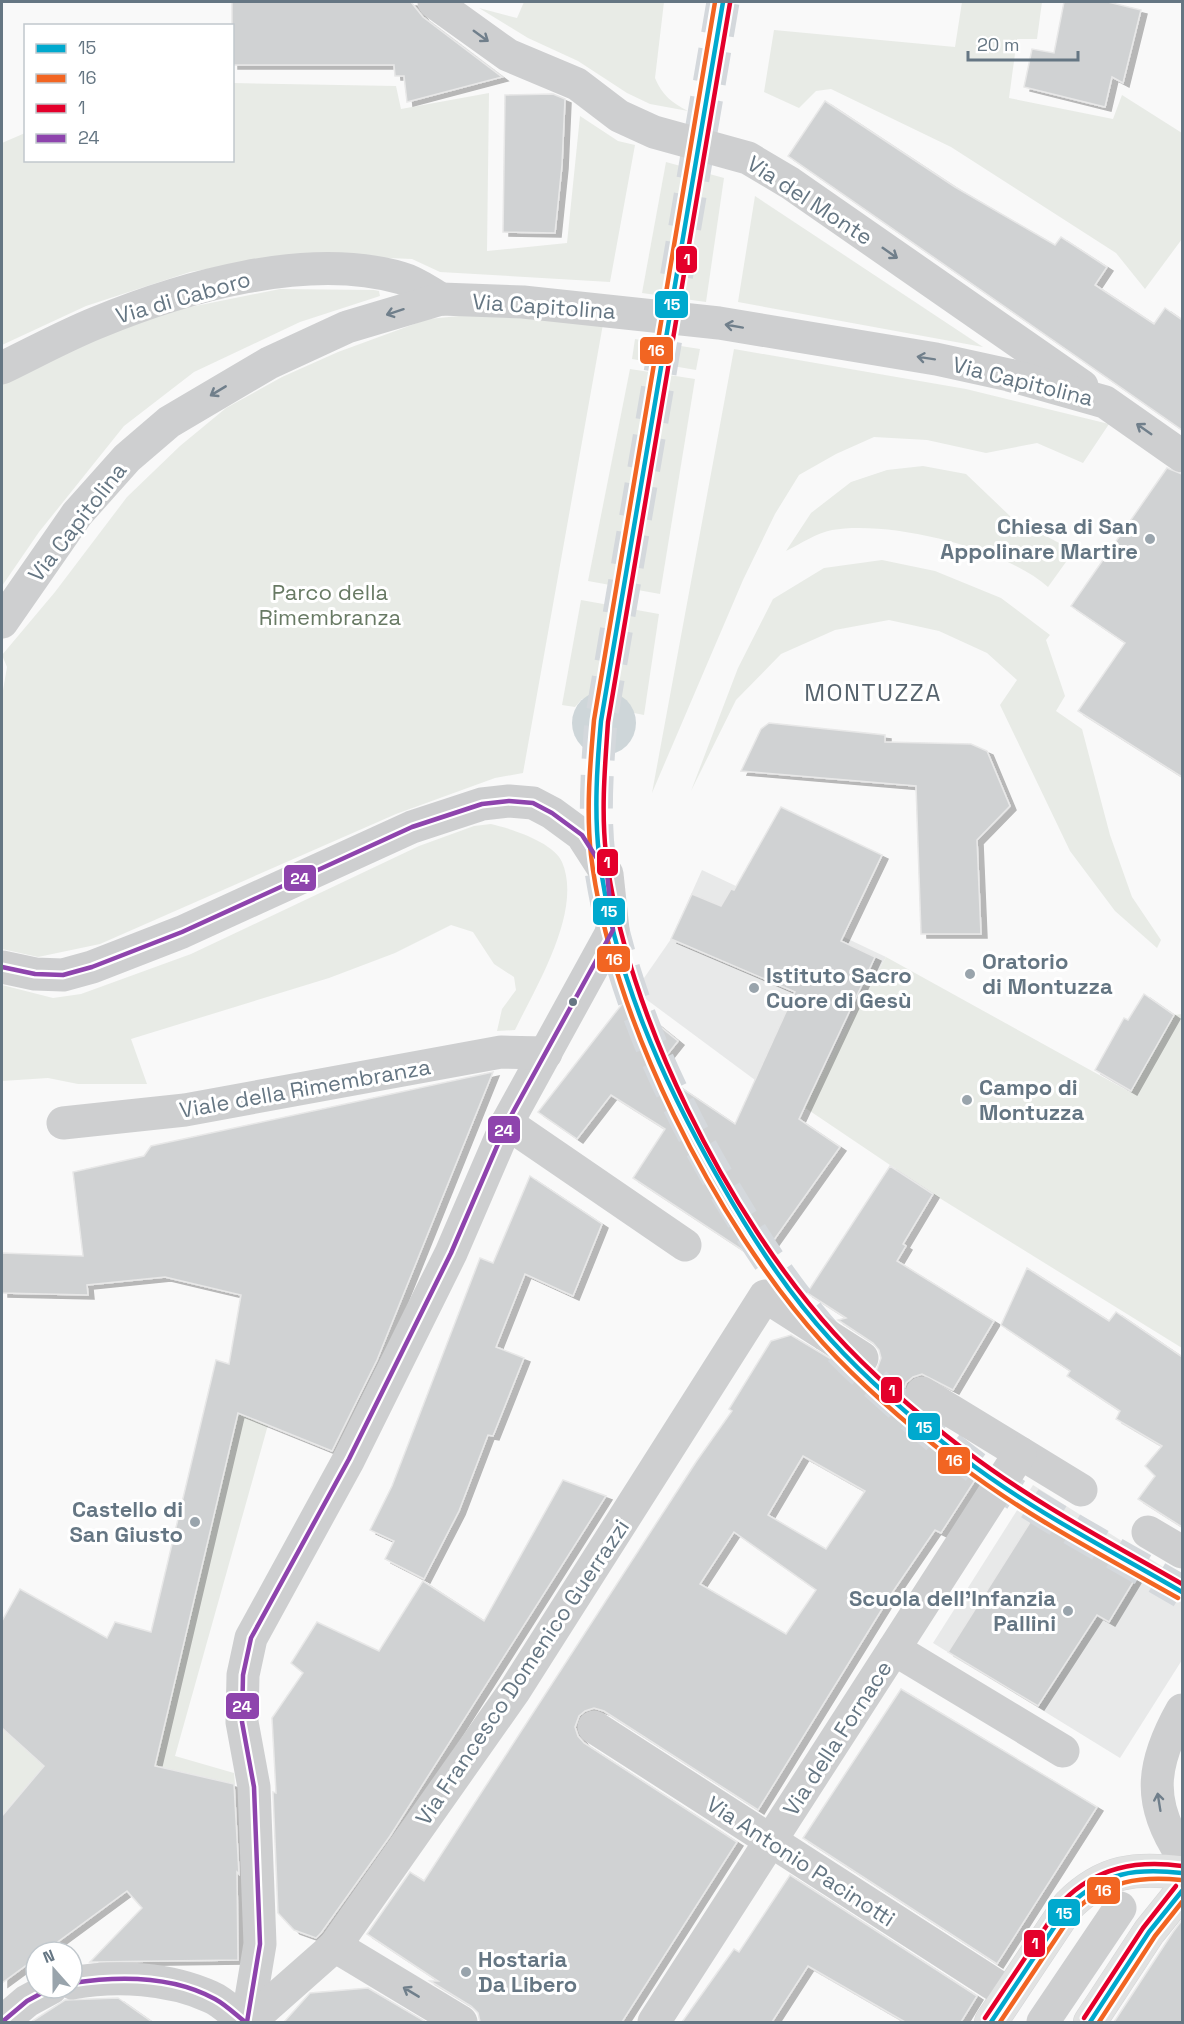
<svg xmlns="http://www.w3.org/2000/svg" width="1184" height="2024" viewBox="0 0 1184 2024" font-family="'Space Grotesk',sans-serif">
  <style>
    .built { fill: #e8e9e9 }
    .green { fill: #e8ebe6 }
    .water { fill: #ced6d9 }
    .building { fill: #d0d2d3; stroke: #e8e8e8; stroke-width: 1.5; fill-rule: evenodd; filter: url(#shadow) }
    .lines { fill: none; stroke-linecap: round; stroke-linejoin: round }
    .major-tunnel { stroke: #d4d8dc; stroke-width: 33; stroke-dasharray: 33 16; stroke-linecap: butt }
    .major-casing { stroke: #d5d6d7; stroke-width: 34 }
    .minor { stroke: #cecfd0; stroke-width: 33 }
    .major { stroke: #e1e2e2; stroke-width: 33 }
    .bus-1-casing { stroke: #fff; stroke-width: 9 }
    .bus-2-casing { stroke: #fff; stroke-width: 9 }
    .bus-3-casing { stroke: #fff; stroke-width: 9 }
    .bus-4-casing { stroke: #fff; stroke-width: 9 }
    .bus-1 { stroke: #00a9ce; stroke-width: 4.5 }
    .bus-2 { stroke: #f26522; stroke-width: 4.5 }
    .bus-3 { stroke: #e4002b; stroke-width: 4.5 }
    .bus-4 { stroke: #8e44ad; stroke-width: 4.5 }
    .oneway { stroke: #707f8b }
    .poi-dot { fill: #99a4ac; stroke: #fff; stroke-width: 2 }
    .bus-dot { fill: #657683; stroke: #fff; stroke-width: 2 }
    .labels { text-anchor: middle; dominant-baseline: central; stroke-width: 6; stroke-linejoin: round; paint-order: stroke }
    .street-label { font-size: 22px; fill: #657683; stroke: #fff }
    .poi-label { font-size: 22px; font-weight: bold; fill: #657683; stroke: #fff; text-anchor: start }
    .park-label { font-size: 22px; fill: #687a64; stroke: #fff }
    .neighbourhood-label { font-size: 24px; letter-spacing: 1.5px; fill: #57646e; stroke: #fff }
    .line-badge { stroke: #fff; stroke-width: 2 }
    .badge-label { font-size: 16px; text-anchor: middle; font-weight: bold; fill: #fff }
  </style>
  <defs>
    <filter id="shadow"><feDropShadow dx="6" dy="4" stdDeviation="0" flood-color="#0004"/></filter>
  </defs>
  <rect width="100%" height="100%" fill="#f9f9f9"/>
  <g class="built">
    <polygon points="702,870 886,957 804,1107 755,1080 635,991 671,939"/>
    <polygon points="1033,1485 1182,1579 1182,1660 1120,1758 933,1643"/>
  </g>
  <g class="green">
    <path d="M524 2H664L655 78C662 95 672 103 688 111L650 104 627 93 578 61 528 38 479 8 517 18Z"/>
    <polygon points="962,2 1042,2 1037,39 1017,39 1009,98 1113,119 1122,95 1182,133 1182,239 1145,289 1116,253 951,147 831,89 816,91 799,108 764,92 774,30 955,47"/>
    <polygon points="233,83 396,86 401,109 489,93 487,251 567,243 580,116 618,141 635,145 610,282 440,272 412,259 294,254 190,272 86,306 2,345 2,143 25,133 26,160 232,160"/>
    <polygon points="666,162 724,178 706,302 642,293"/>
    <polygon points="755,196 983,347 738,302"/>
    <polygon points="280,289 374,290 379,291 380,296 300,322 194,372 124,426 39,532 2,586 2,381 156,314"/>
    <polygon points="480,314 603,324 523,773 495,778 396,814 100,944 38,957 2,949 2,696 7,667 2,655 55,592 127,497 180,446 226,408 282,377 338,352 428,319"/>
    <polygon points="635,339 700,349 696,370 632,359"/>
    <polygon points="734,349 966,389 1109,424 1083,463 1037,443 986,453 927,440 874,437 836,454 799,475 775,514 743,580 652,793"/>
    <polygon points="630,369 695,379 660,594 588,581"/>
    <path d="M923 466 966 474 1011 517 1059 543 1071 555 1048 587C1004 548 890 520 832 530 817 533 800 544 786 551L811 513 851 482 887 470Z"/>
    <polygon points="882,560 935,571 1001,598 1050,635 1046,640 1065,696 1056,711 1082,729 1110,835 1132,897 1161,940 1157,948 1115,911 1070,851 1000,705 1017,680 987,653 939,631 889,620 835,630 781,654 736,700 691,791 738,668 773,599 824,568"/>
    <polygon points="581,600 659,614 644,715 634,713 620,695 582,699 575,707 562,705"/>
    <path d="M491 824C509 828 554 842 562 862 583 911 536 986 515 1030L497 1031 502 1009 516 990 514 977 494 964 473 932 451 925 395 953 329 978 131 1039 147 1084H78L48 1078 2 1081V985L53 998 81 994 191 954 419 846 474 826Z"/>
    <polygon points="886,957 1130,1092 1174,1015 1182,1014 1182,1348 933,1194 804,1107"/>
    <polygon points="238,1413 268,1425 175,1756 234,1773 235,1784 155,1766"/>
    <polygon points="2,1728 44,1766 2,1815"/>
  </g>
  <circle class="water" cx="604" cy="723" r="32"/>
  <g class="building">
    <polygon points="232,2 411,2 423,17 502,77 407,102 404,76 395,76 394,65 232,65"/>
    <polygon points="1064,2 1108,2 1141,10 1123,83 1112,77 1105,107 1024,87 1032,49 1054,53"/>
    <polygon points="553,94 565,99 562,165 555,233 503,232 505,95"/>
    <polygon points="825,101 955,187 1055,245 1061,237 1107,267 1095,285 1154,324 1165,308 1182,320 1182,430 788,156"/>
    <polygon points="1167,468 1182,474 1182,777 1078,711 1125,643 1071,606"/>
    <polygon points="769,723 885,735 885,742 971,744 987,751 1010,806 977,840 981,934 921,934 916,786 741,771 761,729"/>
    <polygon points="781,807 882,855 841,941 875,957 799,1119 840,1147 759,1261 633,1178 665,1129 611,1095 577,1139 538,1112 626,999 678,1041 655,1070 735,1124 795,992 671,939 692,894 721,906 731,889 734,890"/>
    <polygon points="1144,994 1174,1015 1131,1091 1095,1070 1124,1018 1128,1020"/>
    <polygon points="493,1072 377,1360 332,1451 238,1413 155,1766 234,1784 239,1874 237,1872 238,1960 90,1962 142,1908 127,1891 44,1952 36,1952 36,1958 2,1983 2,1816 44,1766 2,1728 2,1621 20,1589 107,1638 115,1622 151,1632 216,1360 229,1364 241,1295 165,1277 87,1285 88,1295 2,1293 2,1253 83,1256 73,1172 144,1156 151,1146"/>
    <path d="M890 1166 933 1194 903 1244 906 1246 897 1261 994 1321 953 1390 922 1374 913 1377 906 1383 903 1392 905 1401 934 1422 931 1429 986 1463 941 1533 935 1530 892 1593 758 1810 604 1711 594 1708 585 1711 579 1716 575 1727 578 1736 584 1743 737 1842 622 2022H480L478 2013 471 2006 430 1981H438L367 1934 410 1872 424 1881 696 1462 732 1411 729 1409 771 1341 791 1335 861 1377 870 1375 877 1369 881 1358 879 1350 873 1343 838 1320 846 1318 807 1293ZM803 1456 865 1491 826 1549 768 1515ZM734 1532 816 1590 786 1634 700 1584Z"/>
    <polygon points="530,1176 602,1224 573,1296 525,1274 496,1347 524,1358 493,1436 488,1435 459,1511 424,1579 385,1559 394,1541 370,1530 392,1486 480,1258 493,1263"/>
    <polygon points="1027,1268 1109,1321 1116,1312 1182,1357 1182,1527 1138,1499 1155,1476 1145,1466 1162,1446 1116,1419 1120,1411 1067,1376 1070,1371 1001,1325"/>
    <polygon points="563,1480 606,1496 390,1836 321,1933 316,1938 294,1930 278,1913 273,1792 276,1793 272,1718 303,1673 291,1663 317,1622 379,1651 423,1581 484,1621"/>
    <polygon points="1034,1516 1135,1579 1109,1622 1097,1615 1038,1706 948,1652"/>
    <polygon points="901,1689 1097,1807 997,1964 803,1838"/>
    <polygon points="790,1875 977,1996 961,2022 905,2022 808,1966 772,2022 682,2022 734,1949 739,1952"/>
    <polygon points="1182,1920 1182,2022 1114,2022 1173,1932"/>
    <polygon points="368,1988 426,2022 284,2022 310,1993"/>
    <polygon points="118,1998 152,2022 31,2022 65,2000"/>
  </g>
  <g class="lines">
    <path class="major-tunnel" d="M723 2 601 721C597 770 593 822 601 871 620 991 668 1094 729 1197 769 1264 811 1326 869 1378 909 1414 950 1451 995 1481 1055 1521 1120 1556 1182 1592"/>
    <g class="major-casing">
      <g id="major">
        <path d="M991 2022 1069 1905C1104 1870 1136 1867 1182 1873"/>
        <polyline points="1090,2022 1149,1932 1182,1891"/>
      </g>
    </g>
    <g class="minor">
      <polyline points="434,2 508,55 577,84 619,116 654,132 748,158 790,183 1082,386"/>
      <path d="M2 368C33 353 64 336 96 323 183 287 307 251 401 278 416 282 429 292 441 299"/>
      <polyline points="2,622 77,514 127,458 169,422 269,363 347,327 441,299 523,302 719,323 936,359 1009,375 1105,402 1182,456"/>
      <polyline points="2,967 35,974 63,975 92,967 182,932 412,827 482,804 509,801 533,803 552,813 582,835 607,874 613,930 507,1123 451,1253 349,1459 251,1638 243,1675 242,1722 254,1787 260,1944 247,2022"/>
      <polyline points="63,1123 185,1110 501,1052 546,1053"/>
      <polyline points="507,1123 685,1245"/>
      <polyline points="922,1393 1081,1490"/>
      <polyline points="1148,1532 1182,1552"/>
      <polyline points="894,1649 1063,1751"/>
      <path d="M1182 1710C1152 1763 1146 1802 1182 1855"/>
      <polyline points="594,1727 1009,1994"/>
      <polyline points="335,1946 461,2022"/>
      <path d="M72 1983C116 1975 170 1978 211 1997 223 2002 234 2014 245 2022"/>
      <polyline points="2,2022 27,2001 51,1988"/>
      <polyline points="249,2022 335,1946 515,1690 765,1296 862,1358"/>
      <polyline points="654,2022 1020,1453"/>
      <polyline points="1043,2022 1120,1908"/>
    </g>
    <use href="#major" class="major"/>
    <g class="bus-1-casing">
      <g id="bus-1">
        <path d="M723 2 601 721C597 765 594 811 599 855 613 972 663 1082 721 1183 752 1238 787 1292 830 1339 869 1382 916 1422 963 1458 1031 1510 1108 1549 1182 1592"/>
        <path d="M991 2022 1069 1905C1106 1872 1134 1868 1182 1873"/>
        <polyline points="1090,2022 1149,1932 1182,1891"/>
      </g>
    </g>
    <g class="bus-2-casing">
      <g id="bus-2">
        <path d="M715 2 594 720C590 765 586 811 591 855 610 1015 715 1224 823 1343 863 1387 910 1427 957 1463 1026 1516 1104 1556 1178 1598"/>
        <path d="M1000 2022 1075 1910C1107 1881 1139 1876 1181 1880"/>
        <polyline points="1099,2022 1155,1936 1182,1902"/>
      </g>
    </g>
    <g class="bus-3-casing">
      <g id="bus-3">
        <path d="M730 3 608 722C605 766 601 810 606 854 625 1012 728 1216 834 1333 873 1376 919 1415 966 1451 1033 1502 1109 1542 1182 1584"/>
        <path d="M985 2018 1063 1901C1097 1867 1136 1860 1182 1866"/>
        <polyline points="1084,2018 1143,1928 1176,1886"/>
      </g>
    </g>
    <g class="bus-4-casing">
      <g id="bus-4">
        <polyline points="2,967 35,974 63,975 92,967 182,932 412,827 482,804 509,801 533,803 552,813 582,835 607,874 613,930 507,1123 451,1253 349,1459 251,1638 243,1675 242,1722 254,1787 260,1944 247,2022"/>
        <path d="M72 1983C118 1976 173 1976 215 1999 226 2005 235 2014 245 2022"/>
        <polyline points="2,2022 27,2001 51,1988"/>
      </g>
    </g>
    <use href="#bus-1" class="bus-1"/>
    <use href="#bus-2" class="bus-2"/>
    <use href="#bus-3" class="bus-3"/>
    <use href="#bus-4" class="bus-4"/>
  </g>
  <defs><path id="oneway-shaft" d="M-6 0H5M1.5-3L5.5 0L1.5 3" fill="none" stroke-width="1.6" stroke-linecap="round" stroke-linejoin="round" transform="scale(1.5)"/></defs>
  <g class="oneway">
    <use href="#oneway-shaft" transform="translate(481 36) rotate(36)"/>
    <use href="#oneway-shaft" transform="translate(890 253) rotate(35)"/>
    <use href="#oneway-shaft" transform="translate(395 312) rotate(162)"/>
    <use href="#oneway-shaft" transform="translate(734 326) rotate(-170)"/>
    <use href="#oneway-shaft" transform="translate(926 358) rotate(-171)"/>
    <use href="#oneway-shaft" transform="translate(218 391) rotate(149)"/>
    <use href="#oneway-shaft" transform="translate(1144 429) rotate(-145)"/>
    <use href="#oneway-shaft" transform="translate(1159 1802) rotate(-99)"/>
    <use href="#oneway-shaft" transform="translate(411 1992) rotate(-149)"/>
  </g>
  <g class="poi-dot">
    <circle cx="1150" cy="539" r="6"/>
    <circle cx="970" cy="974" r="6"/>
    <circle cx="754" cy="988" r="6"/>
    <circle cx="967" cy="1100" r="6"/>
    <circle cx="195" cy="1522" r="6"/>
    <circle cx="1068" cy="1611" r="6"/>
    <circle cx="466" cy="1972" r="6"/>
  </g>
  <circle class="bus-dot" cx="573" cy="1002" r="5"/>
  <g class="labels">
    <g class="street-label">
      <text transform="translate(810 200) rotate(33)">Via del Monte</text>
      <text transform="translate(183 297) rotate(-16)">Via di Caboro</text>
      <text transform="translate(544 306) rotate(4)">Via Capitolina</text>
      <text transform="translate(1023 381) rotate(14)">Via Capitolina</text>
      <text transform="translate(77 522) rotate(-52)">Via Capitolina</text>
      <text transform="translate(305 1088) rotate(-10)">Viale della Rimembranza</text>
      <text transform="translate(522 1672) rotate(-56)">Via Francesco Domenico Guerrazzi</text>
      <text transform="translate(837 1738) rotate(-57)">Via della Fornace</text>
      <text transform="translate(801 1861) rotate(33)">Via Antonio Pacinotti</text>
    </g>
    <g class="poi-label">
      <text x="1138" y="526" text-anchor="end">Chiesa di San<tspan x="1138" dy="25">Appolinare Martire</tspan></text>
      <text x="982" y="961">Oratorio<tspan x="982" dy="25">di Montuzza</tspan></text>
      <text x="766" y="975">Istituto Sacro<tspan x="766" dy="25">Cuore di Gesù</tspan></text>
      <text x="979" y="1087">Campo di<tspan x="979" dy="25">Montuzza</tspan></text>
      <text x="183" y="1509" text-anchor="end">Castello di<tspan x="183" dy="25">San Giusto</tspan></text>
      <text x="1056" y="1598" text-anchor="end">Scuola dell'Infanzia<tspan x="1056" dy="25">Pallini</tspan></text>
      <text x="478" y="1959">Hostaria<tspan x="478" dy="25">Da Libero</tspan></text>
    </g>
    <g class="park-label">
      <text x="330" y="592">Parco della<tspan x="330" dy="25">Rimembranza</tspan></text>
    </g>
    <g class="neighbourhood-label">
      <text x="873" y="692">MONTUZZA</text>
    </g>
  </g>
  <g class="line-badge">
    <rect x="675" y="245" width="23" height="29" rx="6" fill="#e4002b"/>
    <rect x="654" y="290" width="35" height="29" rx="6" fill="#00a9ce"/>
    <rect x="639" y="336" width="35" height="29" rx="6" fill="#f26522"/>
    <rect x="596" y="848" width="23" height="29" rx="6" fill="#e4002b"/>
    <rect x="283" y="864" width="34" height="28" rx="6" fill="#8e44ad"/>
    <rect x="592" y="897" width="34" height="29" rx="6" fill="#00a9ce"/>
    <rect x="596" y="945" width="35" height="28" rx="6" fill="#f26522"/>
    <rect x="487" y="1115" width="34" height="29" rx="6" fill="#8e44ad"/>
    <rect x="880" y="1376" width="23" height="28" rx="6" fill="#e4002b"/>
    <rect x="907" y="1412" width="34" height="29" rx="6" fill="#00a9ce"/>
    <rect x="937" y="1446" width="34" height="29" rx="6" fill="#f26522"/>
    <rect x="225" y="1692" width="35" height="28" rx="6" fill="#8e44ad"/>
    <rect x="1086" y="1876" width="35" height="29" rx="6" fill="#f26522"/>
    <rect x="1047" y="1898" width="34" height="29" rx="6" fill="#00a9ce"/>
    <rect x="1023" y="1929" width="23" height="29" rx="6" fill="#e4002b"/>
  </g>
  <g class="badge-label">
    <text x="687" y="265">1</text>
    <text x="672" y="310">15</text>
    <text x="656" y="356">16</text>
    <text x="607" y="868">1</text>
    <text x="300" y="884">24</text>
    <text x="609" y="917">15</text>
    <text x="614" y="965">16</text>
    <text x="504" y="1136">24</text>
    <text x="892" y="1396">1</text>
    <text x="924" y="1433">15</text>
    <text x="954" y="1466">16</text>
    <text x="242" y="1712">24</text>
    <text x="1103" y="1896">16</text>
    <text x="1064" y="1919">15</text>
    <text x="1035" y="1949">1</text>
  </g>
  <rect width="1184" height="2024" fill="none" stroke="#657683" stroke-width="6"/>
  <rect x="24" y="24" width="210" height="138" fill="#ffffff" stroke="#c1c8cd" stroke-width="1.5"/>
  <rect x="36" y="44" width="30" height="9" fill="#00a9ce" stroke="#c1c8cd" stroke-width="1.5"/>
  <text x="78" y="54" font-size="18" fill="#657683">15</text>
  <rect x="36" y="74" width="30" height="9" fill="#f26522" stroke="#c1c8cd" stroke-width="1.5"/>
  <text x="78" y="84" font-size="18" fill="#657683">16</text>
  <rect x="36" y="104" width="30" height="9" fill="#e4002b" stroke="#c1c8cd" stroke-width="1.5"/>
  <text x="78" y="114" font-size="18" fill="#657683">1</text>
  <rect x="36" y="134" width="30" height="9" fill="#8e44ad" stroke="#c1c8cd" stroke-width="1.5"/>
  <text x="78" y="144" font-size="18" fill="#657683">24</text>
  <g transform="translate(54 1970) rotate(339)"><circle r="28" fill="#ffffff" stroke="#c1c8cd" stroke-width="1.5"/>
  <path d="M0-4.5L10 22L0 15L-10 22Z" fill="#99a4ac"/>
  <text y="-9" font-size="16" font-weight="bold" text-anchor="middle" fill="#657683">N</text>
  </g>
  <path d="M968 51v9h110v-9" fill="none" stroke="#657683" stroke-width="3"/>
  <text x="977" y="51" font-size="18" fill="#657683" stroke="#ffffff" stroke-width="4.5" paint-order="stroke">20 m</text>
</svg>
